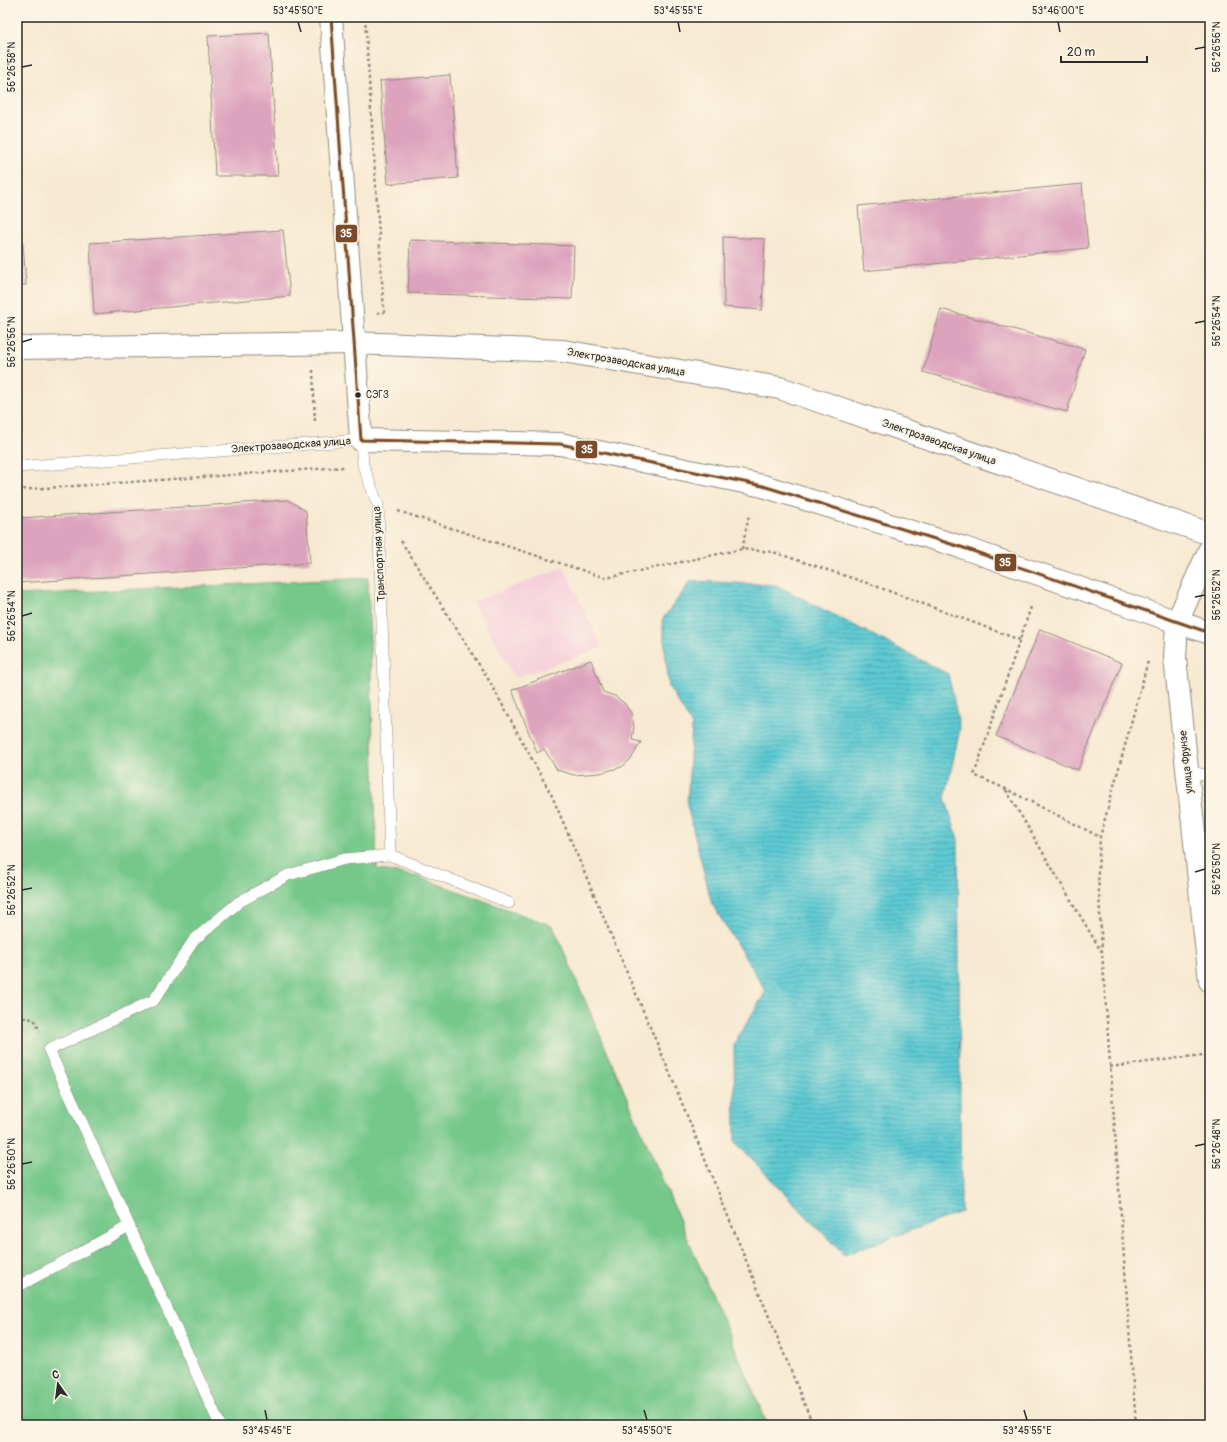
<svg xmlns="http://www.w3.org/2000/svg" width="1227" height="1442" viewBox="0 0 1227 1442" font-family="Pangolin,sans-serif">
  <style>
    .built { fill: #f5cfdb }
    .green { fill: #75c78a; stroke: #50795a }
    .water { fill: url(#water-rules); stroke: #447a7f }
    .building { fill: #dda3bd }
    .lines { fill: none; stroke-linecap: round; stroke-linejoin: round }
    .service-casing { stroke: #918a7e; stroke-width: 12 }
    .minor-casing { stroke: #918a7e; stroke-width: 24 }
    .secondary-casing { stroke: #918a7e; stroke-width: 24 }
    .path { stroke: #918a7e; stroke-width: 2.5; stroke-dasharray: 3 3; stroke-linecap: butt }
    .service { stroke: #fff; stroke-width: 11 }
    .minor { stroke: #fff; stroke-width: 22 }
    .secondary { stroke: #fff; stroke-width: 22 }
    .bus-1-casing { stroke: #fcf5e5; stroke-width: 6 }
    .bus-1 { stroke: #7a4b2a; stroke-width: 3 }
    .ticks { fill: none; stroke: #2b2b2b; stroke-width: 1.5 }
    .bus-dot { fill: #2b2b2b; stroke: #fcf5e5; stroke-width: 1.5 }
    .labels { text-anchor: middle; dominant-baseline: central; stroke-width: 3.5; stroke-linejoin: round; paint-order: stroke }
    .bus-label { font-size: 10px; fill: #2b2b2b; stroke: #fcf5e5; text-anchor: start }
    .street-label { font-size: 11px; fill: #2b2b2b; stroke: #fcf5e5 }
    .line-badge { stroke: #fcf5e5; stroke-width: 1.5 }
    .badge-label { font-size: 11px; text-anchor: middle; font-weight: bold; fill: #fff }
    .neatline { fill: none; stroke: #2b2b2b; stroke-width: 1.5 }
    .ticks-label { font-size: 10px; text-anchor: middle; fill: #2b2b2b }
  </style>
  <defs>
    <pattern id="water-rules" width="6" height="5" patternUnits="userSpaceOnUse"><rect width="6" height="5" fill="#5dcad3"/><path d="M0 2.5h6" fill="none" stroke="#4da4ab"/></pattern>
  </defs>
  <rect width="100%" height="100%" fill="#fcf5e5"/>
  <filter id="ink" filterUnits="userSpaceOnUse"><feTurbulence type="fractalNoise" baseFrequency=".025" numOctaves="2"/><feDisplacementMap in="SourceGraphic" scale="8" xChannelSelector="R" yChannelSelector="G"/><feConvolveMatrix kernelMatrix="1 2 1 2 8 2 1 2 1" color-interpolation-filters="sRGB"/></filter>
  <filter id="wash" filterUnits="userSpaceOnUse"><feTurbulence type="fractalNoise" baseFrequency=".012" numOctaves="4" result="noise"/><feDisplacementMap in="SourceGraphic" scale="16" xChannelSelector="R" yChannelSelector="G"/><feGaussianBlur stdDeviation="0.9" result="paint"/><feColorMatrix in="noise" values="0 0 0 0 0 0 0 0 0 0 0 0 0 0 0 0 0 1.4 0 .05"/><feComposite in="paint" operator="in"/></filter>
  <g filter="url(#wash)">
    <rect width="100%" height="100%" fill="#f7e9d1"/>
    <polygon class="built" points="564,567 602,648 515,678 473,602"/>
    <polygon class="green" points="368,578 377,869 419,877 553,926 768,1425 17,1425 17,994 18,993 17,990 17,595"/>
    <polygon class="water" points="691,581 776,585 948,674 960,729 945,798 958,839 961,1212 844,1255 735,1142 734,1044 766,991 712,904 687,805 692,725 669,687 662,620"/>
    <g id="blocks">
      <g class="building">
        <polygon points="269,33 278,176 215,176 208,36"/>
        <polygon points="450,75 458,178 388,184 380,81"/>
        <polygon points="1082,184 1088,248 864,271 858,206"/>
        <polygon points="283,230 290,296 94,314 90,243"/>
        <polygon points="723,237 765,239 762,310 724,307"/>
        <polygon points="410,240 574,246 572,299 408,293"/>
        <polygon points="17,244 23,244 26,285 17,286"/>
        <polygon points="941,309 1085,349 1067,412 923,372"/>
        <polygon points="288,500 306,511 310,563 17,583 17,522 20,518"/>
        <polygon points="1040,629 1122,663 1078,770 996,736"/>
        <polygon points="591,660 603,692 615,696 625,704 632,715 634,727 632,740 641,742 631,759 622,767 600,773 574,775 557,770 544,749 537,753 512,690"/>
      </g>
    </g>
  </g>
  <g filter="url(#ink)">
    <use href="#blocks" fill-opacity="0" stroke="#918a7e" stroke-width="1"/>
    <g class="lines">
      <g class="service-casing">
        <g id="service">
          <polyline points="17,467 361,440 363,465 378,505 390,855"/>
          <polyline points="1187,770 1210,777"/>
          <polyline points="17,1287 129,1226"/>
          <polyline points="220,1425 49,1050 154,1000 194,940 239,902 288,875 345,859 390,855 509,903"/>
        </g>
      </g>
      <g class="minor-casing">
        <g id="minor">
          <polyline points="331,17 361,440 560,444 763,486 964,548 1177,622"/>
          <polyline points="17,348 353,343 563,351 780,388 1210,534"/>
        </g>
      </g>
      <g class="secondary-casing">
        <g id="secondary">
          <polyline points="1210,549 1177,622 1175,658 1210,981"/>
          <polyline points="1177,622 1210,633"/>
        </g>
      </g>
      <g class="path">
        <polyline points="365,17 384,312 377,313"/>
        <polyline points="313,370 315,423"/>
        <polyline points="17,490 344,467"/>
        <polyline points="398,511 606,578 742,549 773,552 870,584 1020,640"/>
        <polyline points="401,541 490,682 552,796 673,1081 813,1425"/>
        <polyline points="742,549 749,515"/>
        <polyline points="1031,607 974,775 1006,789 1100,837"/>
        <polyline points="1006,790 1101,951"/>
        <polyline points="17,1017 34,1019 40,1032"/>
        <polyline points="1110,1067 1210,1054"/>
        <polyline points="1136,1425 1102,952 1098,873 1100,837 1148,661"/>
      </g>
      <use href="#service" class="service"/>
      <use href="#minor" class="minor"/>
      <use href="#secondary" class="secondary"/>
      <g class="bus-1-casing">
        <polyline id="bus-1" points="331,17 361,440 560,444 763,486 964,548 1210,633"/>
      </g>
      <use href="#bus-1" class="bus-1"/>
    </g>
  </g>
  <path class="ticks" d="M298 22 301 32M678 22 680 32M1058 22 1060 32M1195 49 1205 47M22 67 32 65M1195 323 1205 321M22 342 32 339M1195 597 1205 595M22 616 32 613M1195 872 1205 869M22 890 32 888M1195 1146 1205 1144M22 1164 32 1162M265 1410 267 1420M644 1410 647 1420M1024 1410 1027 1420"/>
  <circle class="bus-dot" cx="358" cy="395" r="3.5"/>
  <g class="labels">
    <g class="bus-label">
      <text x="366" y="395">СЭГЗ</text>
    </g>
    <g class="street-label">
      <text transform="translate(626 362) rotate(10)">Электрозаводская улица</text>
      <text transform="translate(939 442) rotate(19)">Электрозаводская улица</text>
      <text transform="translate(291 445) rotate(-4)">Электрозаводская улица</text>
      <text transform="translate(379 554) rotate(-93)">Транспортная улица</text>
      <text transform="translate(1186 762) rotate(-96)">улица Фрунзе</text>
    </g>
  </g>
  <g class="line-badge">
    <rect x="335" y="224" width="23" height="19" rx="4" fill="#7a4b2a"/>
    <rect x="575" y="440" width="23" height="19" rx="4" fill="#7a4b2a"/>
    <rect x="994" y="553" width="23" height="19" rx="4" fill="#7a4b2a"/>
  </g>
  <g class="badge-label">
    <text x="346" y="237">35</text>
    <text x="587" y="453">35</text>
    <text x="1005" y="566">35</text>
  </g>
  <rect width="1227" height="1442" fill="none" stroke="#fcf5e5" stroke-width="44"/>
  <g transform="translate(58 1384) rotate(346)" stroke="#fcf5e5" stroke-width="3" paint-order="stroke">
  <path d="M0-3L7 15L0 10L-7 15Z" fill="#2b2b2b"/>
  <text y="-6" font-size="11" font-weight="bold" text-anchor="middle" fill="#2b2b2b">С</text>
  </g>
  <path d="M1061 56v6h86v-6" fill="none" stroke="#2b2b2b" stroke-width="2"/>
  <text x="1067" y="56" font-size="12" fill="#2b2b2b" stroke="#fcf5e5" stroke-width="3" paint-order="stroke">20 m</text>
  <rect x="22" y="22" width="1183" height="1398" class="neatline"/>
  <g class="ticks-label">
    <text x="298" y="14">53°45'50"E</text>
    <text x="678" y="14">53°45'55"E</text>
    <text x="1058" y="14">53°46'00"E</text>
    <text transform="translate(1216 47) rotate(-90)" y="4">56°26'56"N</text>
    <text transform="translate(11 67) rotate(-90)" y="4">56°26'58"N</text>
    <text transform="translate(1216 321) rotate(-90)" y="4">56°26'54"N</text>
    <text transform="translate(11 342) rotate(-90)" y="4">56°26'56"N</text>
    <text transform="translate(1216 595) rotate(-90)" y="4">56°26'52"N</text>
    <text transform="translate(11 616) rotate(-90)" y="4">56°26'54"N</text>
    <text transform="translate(1216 869) rotate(-90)" y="4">56°26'50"N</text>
    <text transform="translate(11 890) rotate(-90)" y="4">56°26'52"N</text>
    <text transform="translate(1216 1144) rotate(-90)" y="4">56°26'48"N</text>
    <text transform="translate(11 1164) rotate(-90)" y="4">56°26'50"N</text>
    <text x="267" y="1434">53°45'45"E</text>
    <text x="647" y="1434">53°45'50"E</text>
    <text x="1027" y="1434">53°45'55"E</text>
  </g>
</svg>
